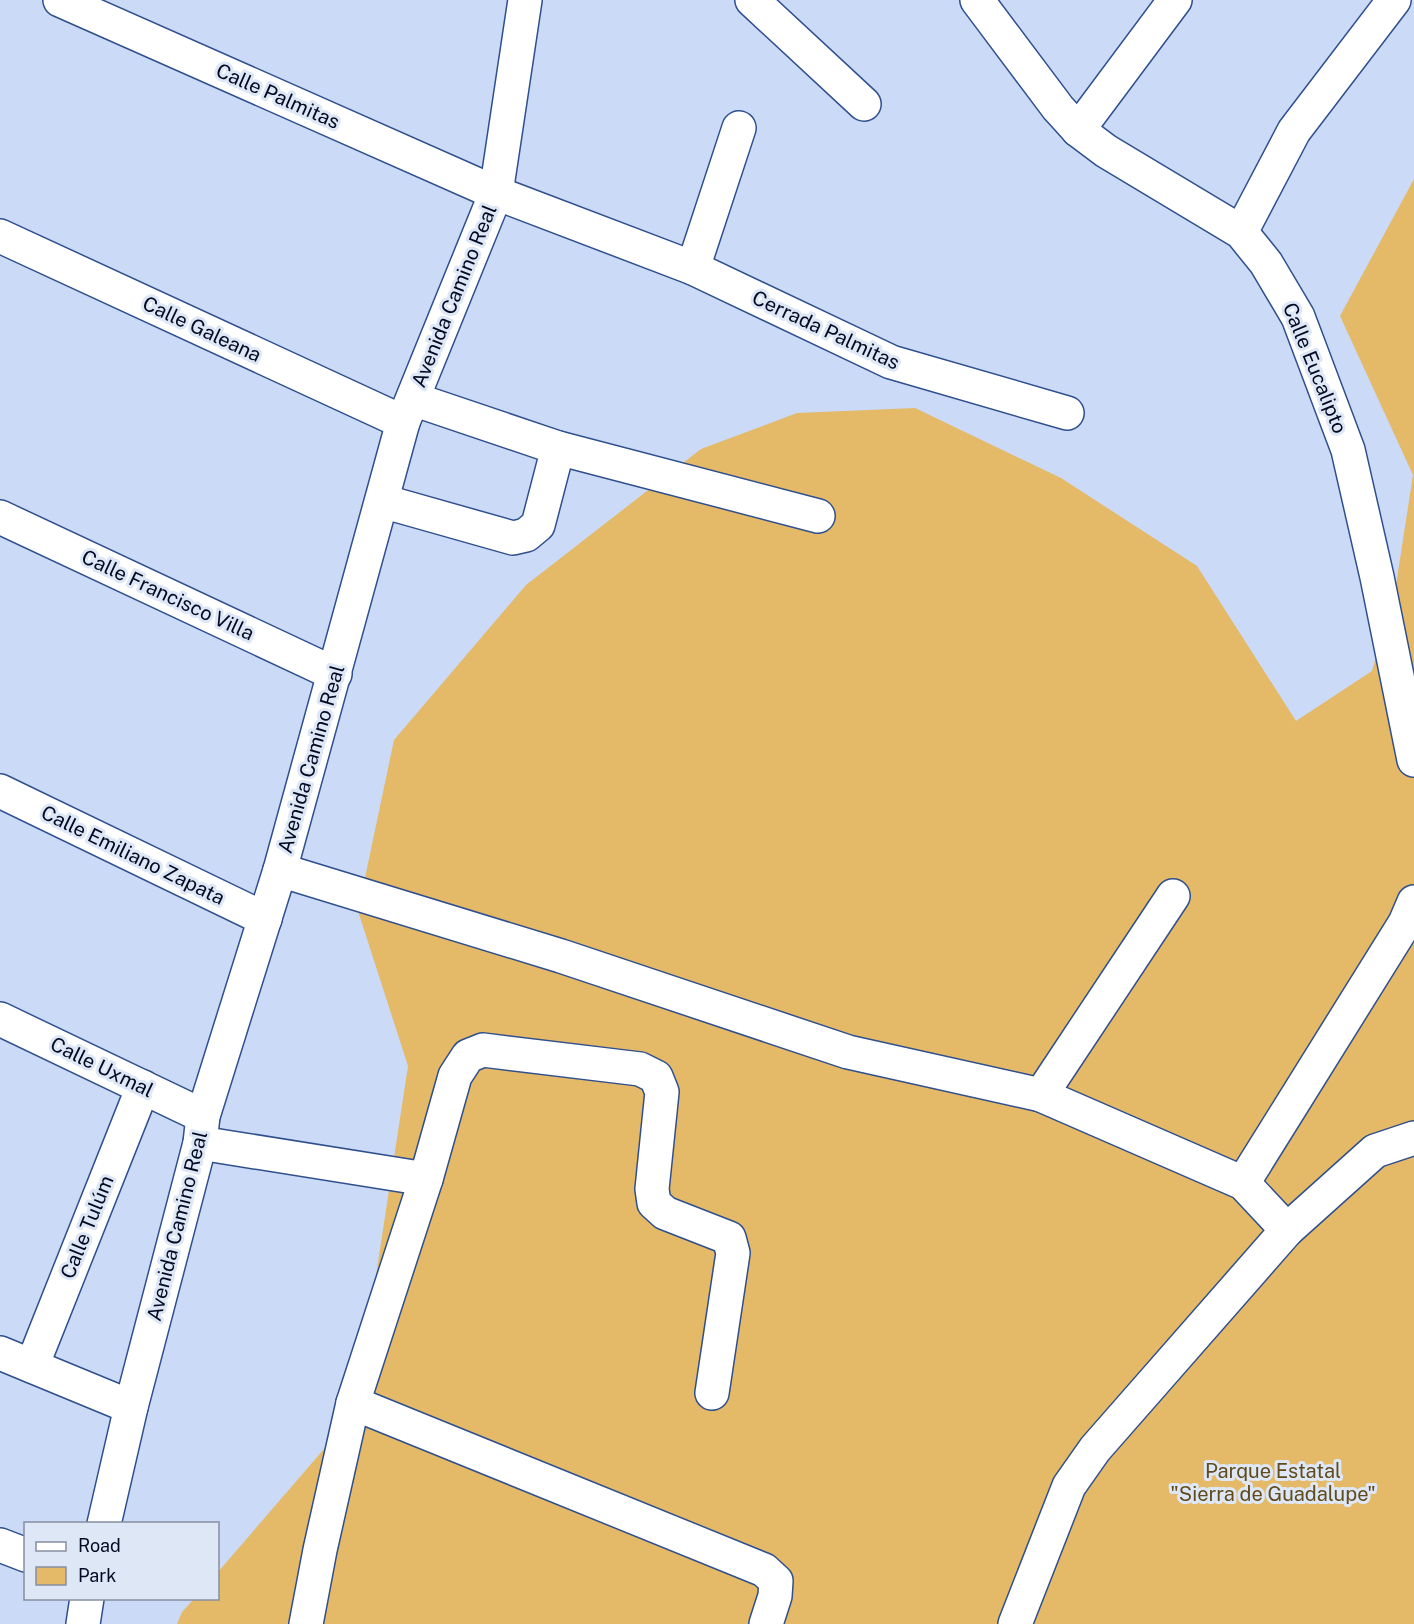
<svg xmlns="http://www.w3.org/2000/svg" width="1414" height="1624" viewBox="0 0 1414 1624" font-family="'Public Sans',sans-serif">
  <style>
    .green { fill: #e4b968 }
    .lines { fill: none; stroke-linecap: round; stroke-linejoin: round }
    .minor-casing { stroke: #2f4f8d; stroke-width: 36 }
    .tertiary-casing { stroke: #2f4f8d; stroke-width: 36 }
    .minor { stroke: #fff; stroke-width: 33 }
    .tertiary { stroke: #fff; stroke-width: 33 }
    .labels { text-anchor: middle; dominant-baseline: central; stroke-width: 6; stroke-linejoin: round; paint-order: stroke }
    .street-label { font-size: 20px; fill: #020a23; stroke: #dee7f5 }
    .park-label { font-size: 20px; fill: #614a1c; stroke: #dee7f5 }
  </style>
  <rect width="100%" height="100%" fill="#cadaf7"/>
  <polygon class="green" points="1414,179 1414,1624 177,1624 182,1612 194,1599 218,1598 218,1572 355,1413 408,1066 358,911 394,740 526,585 701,449 797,413 915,408 1061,478 1197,566 1296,721 1372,671 1396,585 1413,475 1340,316"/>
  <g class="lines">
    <g class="minor-casing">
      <g id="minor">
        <polyline points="60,0 496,193 693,268 891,362 1067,413"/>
        <polyline points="752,0 864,104"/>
        <polyline points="977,0 1058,108 1078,130 1106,151 1241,232 1266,263 1298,317 1348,450 1377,577 1414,760"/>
        <polyline points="1078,130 1175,0"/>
        <polyline points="1241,232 1294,131 1394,0"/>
        <polyline points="0,236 403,422"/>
        <polyline points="693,268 739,128"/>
        <polyline points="558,448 818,516"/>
        <polyline points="382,501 513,538 526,535 538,525 558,448 413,399"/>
        <polyline points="0,517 335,674"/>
        <polyline points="0,791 265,919"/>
        <polyline points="280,870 561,956 848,1052 1041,1095 1243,1183 1287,1230"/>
        <polyline points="0,1019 203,1116"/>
        <polyline points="1041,1095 1173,896"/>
        <polyline points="200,1143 426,1179"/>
        <polyline points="1243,1183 1405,923 1414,902"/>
        <polyline points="0,1353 131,1407"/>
        <polyline points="32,1366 143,1087"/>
        <polyline points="353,1403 764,1570 776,1581 775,1596 766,1624"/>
        <polyline points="0,1545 26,1555"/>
        <polyline points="306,1624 320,1550 353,1403 426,1179 455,1076 468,1056 483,1050 640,1069 656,1077 662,1092 652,1189 654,1203 665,1213 729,1238 733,1253 712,1393"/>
        <polyline points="1015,1624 1069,1486 1095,1449 1287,1230 1375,1151 1414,1138"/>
      </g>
    </g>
    <g class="tertiary-casing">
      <g id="tertiary">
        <polyline points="104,1524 131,1407 200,1143 203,1116 280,870 403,422 496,193 525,0"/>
        <polyline points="83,1624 87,1598"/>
      </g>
    </g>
    <use href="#minor" class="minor"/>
    <use href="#tertiary" class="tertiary"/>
  </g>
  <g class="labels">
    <g class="street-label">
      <text transform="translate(278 96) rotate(24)">Calle Palmitas</text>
      <text transform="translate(454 296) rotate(-68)">Avenida Camino Real</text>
      <text transform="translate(202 329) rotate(25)">Calle Galeana</text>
      <text transform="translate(826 330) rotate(25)">Cerrada Palmitas</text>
      <text transform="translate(1315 368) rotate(68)">Calle Eucalipto</text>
      <text transform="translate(168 595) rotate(25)">Calle Francisco Villa</text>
      <text transform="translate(311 759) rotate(-74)">Avenida Camino Real</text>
      <text transform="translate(133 855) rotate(26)">Calle Emiliano Zapata</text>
      <text transform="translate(102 1067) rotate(26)">Calle Uxmal</text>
      <text transform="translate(177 1226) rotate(-76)">Avenida Camino Real</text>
      <text transform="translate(87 1227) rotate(-68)">Calle Tulúm</text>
    </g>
    <g class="park-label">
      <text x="1273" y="1471">Parque Estatal<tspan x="1273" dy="23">"Sierra de Guadalupe"</tspan></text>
    </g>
  </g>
  <rect x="24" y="1522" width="195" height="78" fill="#dee7f5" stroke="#868fa1" stroke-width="1.5"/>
  <rect x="36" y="1542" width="30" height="9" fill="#ffffff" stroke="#868fa1" stroke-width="1.5"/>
  <text x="78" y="1552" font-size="18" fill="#020a23">Road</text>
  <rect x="36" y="1567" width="30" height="18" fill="#e4b968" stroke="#868fa1" stroke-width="1.5"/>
  <text x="78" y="1582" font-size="18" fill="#020a23">Park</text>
</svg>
